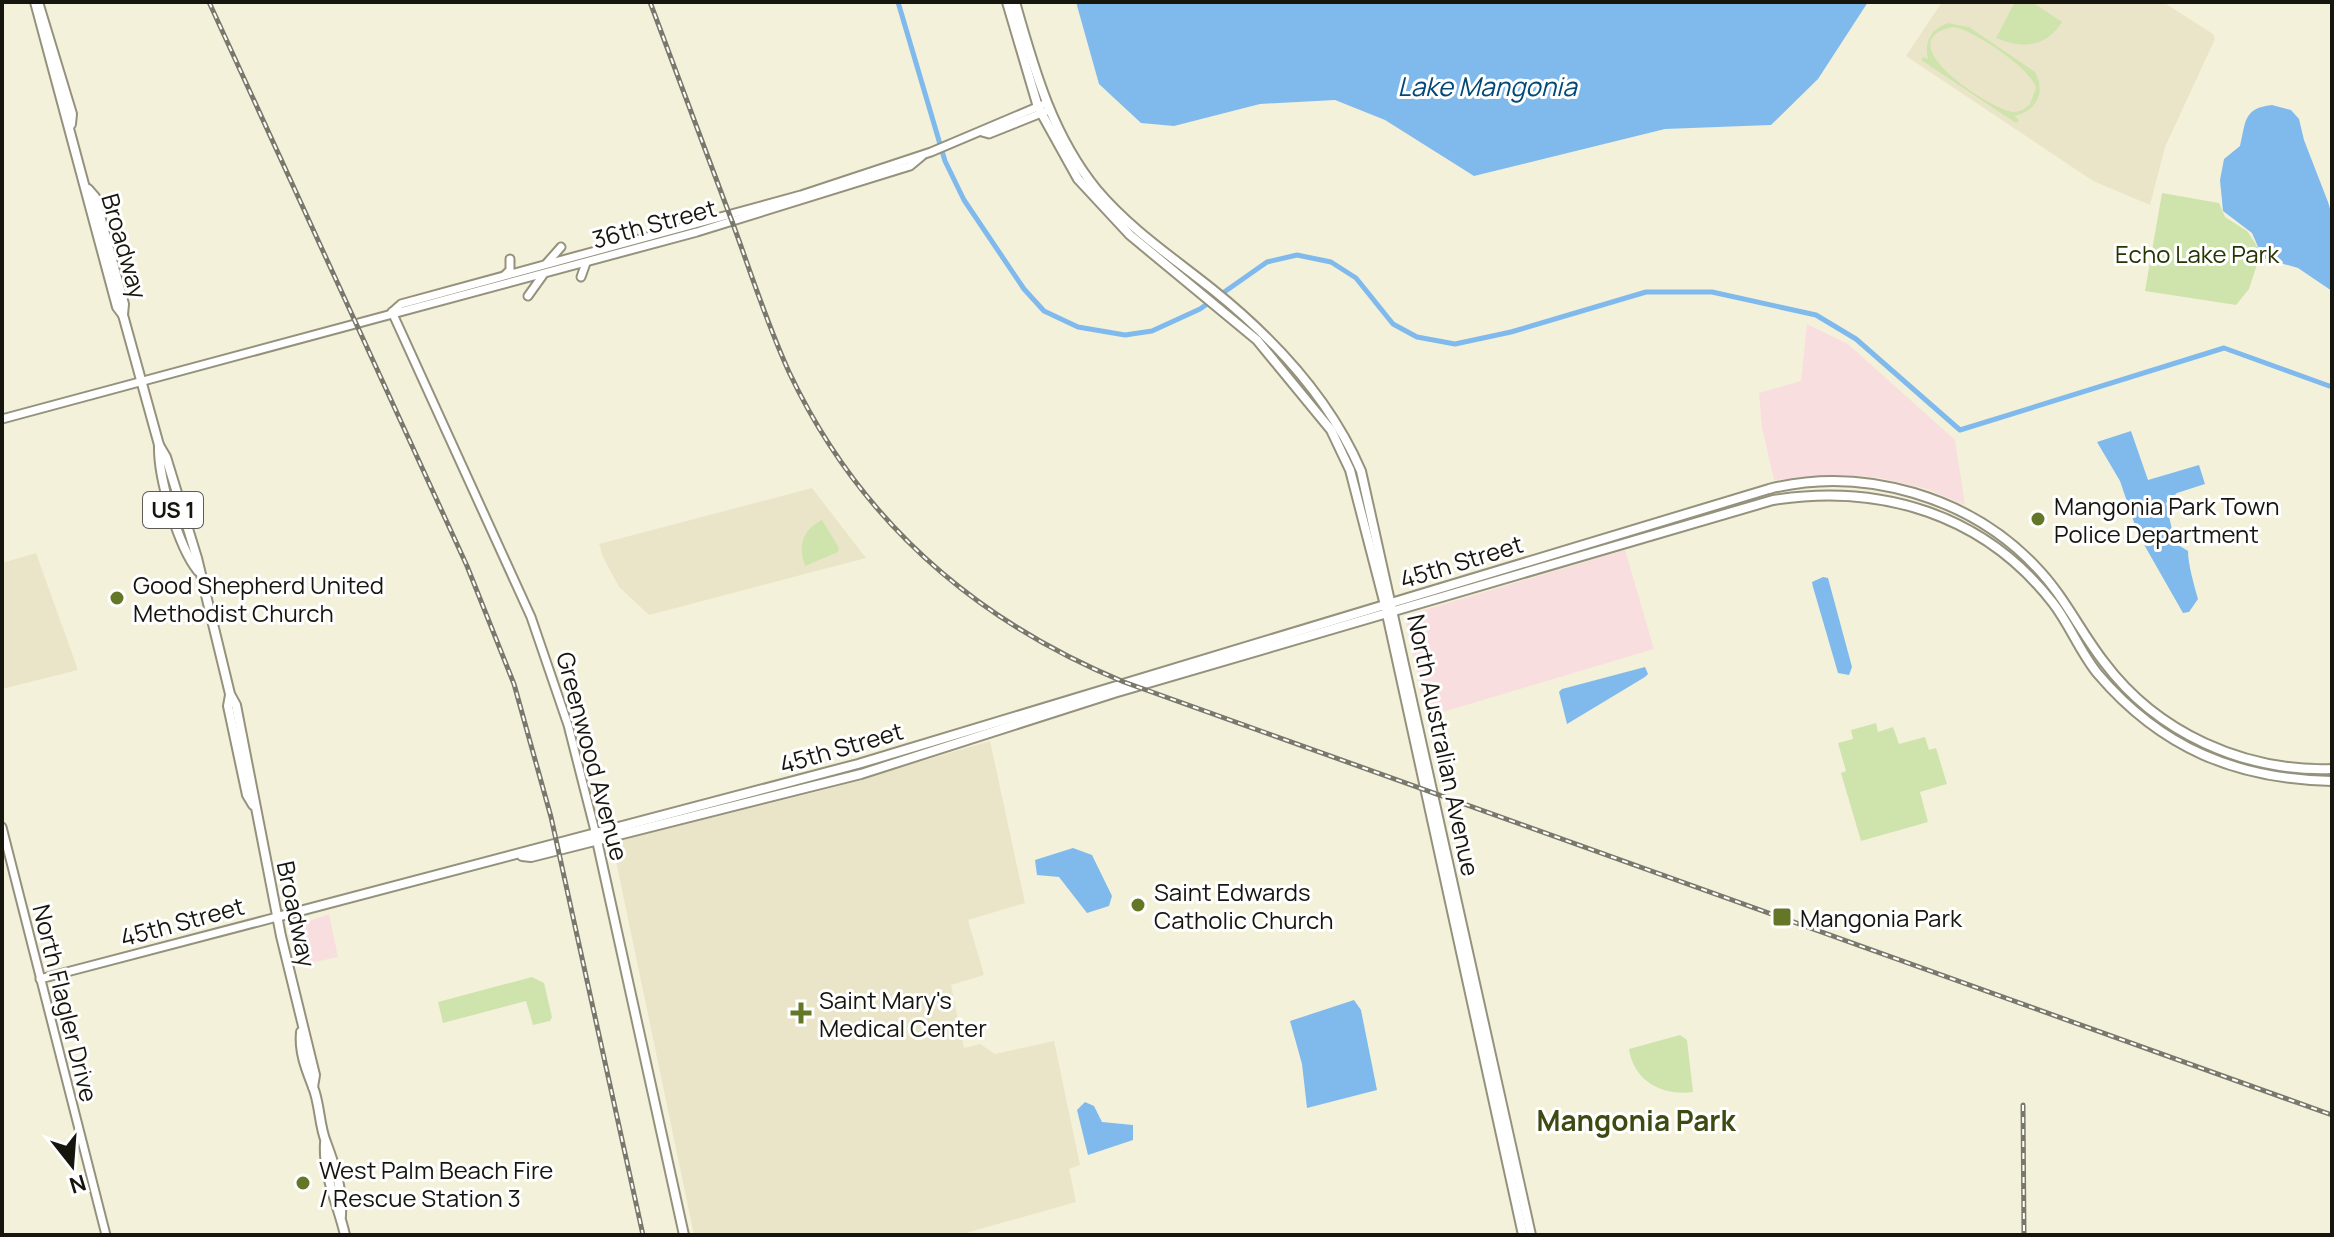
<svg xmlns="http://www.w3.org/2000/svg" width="2334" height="1237" viewBox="0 0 2334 1237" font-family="Manrope,sans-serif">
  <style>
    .commercial { fill: #f9dee0 }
    .built { fill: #eae5c8 }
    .green { fill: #cee4ac; fill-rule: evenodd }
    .water { fill: #80baed }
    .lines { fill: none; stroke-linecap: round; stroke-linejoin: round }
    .canal { stroke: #80baed; stroke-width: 5 }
    .tertiary-casing { stroke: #94917d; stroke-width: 11 }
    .secondary-casing { stroke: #94917d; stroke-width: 12 }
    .primary-casing { stroke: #94917d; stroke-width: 12 }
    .tertiary { stroke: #fff; stroke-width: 7 }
    .secondary { stroke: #fff; stroke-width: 8 }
    .primary { stroke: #fff; stroke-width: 8 }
    .rail-casing { stroke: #7a786a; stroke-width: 5 }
    .rail { stroke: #fff; stroke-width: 2; stroke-dasharray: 6; stroke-linecap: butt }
    .poi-dot { fill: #647726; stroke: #fff; stroke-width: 3 }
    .labels { text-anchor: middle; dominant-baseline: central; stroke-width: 6; stroke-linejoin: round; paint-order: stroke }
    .shield { fill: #fff; stroke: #5c5b56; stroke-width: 2 }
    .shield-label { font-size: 22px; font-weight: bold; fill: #16150e }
    .street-label { font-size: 24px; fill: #16150e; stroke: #fff }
    .park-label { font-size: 24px; fill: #263503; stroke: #fff }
    .poi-label { font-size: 24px; fill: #16150e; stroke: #fff; text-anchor: start }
    .water-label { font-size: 26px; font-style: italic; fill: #024977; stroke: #fff }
    .quarter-label { font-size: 28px; font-weight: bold; fill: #3d4a12; stroke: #fff }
  </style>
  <rect width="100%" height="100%" fill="#f4f1db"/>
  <g class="commercial">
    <polygon points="1807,324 1848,344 1955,440 1965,505 1927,489 1880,478 1849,475 1774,480 1762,428 1759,393 1801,381"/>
    <polygon points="1625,550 1654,649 1426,717 1406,623 1411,614"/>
    <polygon points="329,914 338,957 297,966 289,928"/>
  </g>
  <g class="built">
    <polygon points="1942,2 2163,2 2213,34 2215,39 2165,147 2150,205 2093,181 1906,56"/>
    <polygon points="812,488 866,558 649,615 619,587 603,557 599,544"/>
    <polygon points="36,553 78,670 2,689 2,563"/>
    <polygon points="990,741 1025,903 968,920 984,975 951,985 964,1048 980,1044 995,1054 1054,1041 1080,1165 1069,1169 1076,1202 959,1235 694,1235 612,842 824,790"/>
  </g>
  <g class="green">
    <path d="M2015 2H2032L2062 22C2045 48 2023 49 1996 38Z"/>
    <path d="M1948 23 1969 27 2035 72C2046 92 2037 111 2014 116L2019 120 2016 123 1921 60 1923 57 1928 59C1924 41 1931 29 1948 23ZM1953 27C1972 29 2032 69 2036 88L2030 104C2025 109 2020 112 2013 112 1993 111 1884 41 1953 27Z"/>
    <polygon points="2162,193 2219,203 2225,217 2247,231 2261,252 2249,289 2236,305 2145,291"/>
    <path d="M822 520 839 548 838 552 805 566C798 546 802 530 822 520Z"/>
    <polygon points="1876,723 1878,732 1893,727 1899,744 1925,737 1929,750 1936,748 1947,784 1920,792 1928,822 1861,841 1841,773 1846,771 1838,743 1853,739 1851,730"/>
    <polygon points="532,977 544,983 552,1017 550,1021 533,1025 526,1001 443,1023 438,1002"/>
    <path d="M1680 1035 1687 1040 1693 1092C1663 1096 1634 1082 1629 1049Z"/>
  </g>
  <g class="water">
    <polygon points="1076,2 1868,2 1818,79 1771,125 1665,129 1474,176 1385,120 1335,100 1260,104 1174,126 1141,123 1099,84"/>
    <path d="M2272 105 2291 110 2299 119 2304 140 2328 202 2332 215V291L2298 268 2263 258 2252 233 2223 211 2220 180 2224 159 2240 146C2246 122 2243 108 2272 105Z"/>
    <path d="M2131 431 2148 480 2199 465 2205 484 2177 493 2166 503 2175 543 2188 551C2188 564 2194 585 2198 599L2189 612 2183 613 2138 534 2120 481 2097 442Z"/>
    <polygon points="1823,577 1828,578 1852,667 1849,675 1838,673 1813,587 1812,582"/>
    <polygon points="1645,667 1648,674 1645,677 1567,724 1559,692 1562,689"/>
    <polygon points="1073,848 1092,855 1112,896 1109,906 1087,913 1059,877 1037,875 1035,860"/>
    <polygon points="1354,1000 1361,1010 1377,1090 1307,1108 1302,1064 1290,1021"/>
    <polygon points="1085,1102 1094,1106 1102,1122 1133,1125 1133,1140 1088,1155 1077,1110"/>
  </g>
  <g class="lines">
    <polyline class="canal" points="898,2 945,161 964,200 1024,289 1044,311 1078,327 1125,335 1152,331 1200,309 1267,262 1297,255 1331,262 1356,278 1393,324 1417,337 1455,344 1511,332 1646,292 1712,292 1816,315 1856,339 1960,430 2224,348 2332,387"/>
    <g class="tertiary-casing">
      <g id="tertiary">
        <polyline points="982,132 989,134 1049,110"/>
        <polyline points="546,264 561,247"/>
        <polyline points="505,275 510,270 510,259"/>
        <polyline points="581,277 586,263"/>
        <polyline points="528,296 543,275"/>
        <polyline points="392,312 401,304 801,195 931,152 1042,105"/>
        <polyline points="392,312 531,617 568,725 595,831"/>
        <polyline points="2,419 697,232 910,166 922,156"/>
        <polyline points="2,827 106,1235"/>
        <polyline points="40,979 277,917"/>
      </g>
    </g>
    <g class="secondary-casing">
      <g id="secondary">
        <polyline points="1007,2 1038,107 1078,179 1130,235 1257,340 1331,430 1350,470 1385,605 1523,1235"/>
        <path d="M1015 2C1034 69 1052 135 1097 190 1130 229 1172 257 1212 289 1272 337 1330 399 1361 471L1531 1235"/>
        <polyline points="596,836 684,1235"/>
        <path d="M522 856 531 857 861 774 1114 693 1773 500C1881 483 1984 514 2053 603 2070 625 2080 652 2098 674 2161 748 2236 779 2332 781"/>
        <path d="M277 917 858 764 1769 489C1863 465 1971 497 2037 568 2064 596 2080 631 2104 662 2157 733 2244 772 2332 769"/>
      </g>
    </g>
    <g class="primary-casing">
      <g id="primary">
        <polyline points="35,2 117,307 123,315 159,445 166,457 197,558 230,694 236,705 281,936 315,1075 313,1087"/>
        <polyline points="38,2 72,114 71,124"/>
        <polyline points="88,189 95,197 124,304 123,315"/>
        <path d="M159 445C158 477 178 546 198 571"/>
        <polyline points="230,695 228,706 247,795 253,805"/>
        <path d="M301 1032C299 1052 306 1069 313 1087 320 1104 319 1125 326 1142 335 1166 343 1190 341 1216"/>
        <path d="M325 1143C323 1176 338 1204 345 1235"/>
      </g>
    </g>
    <use href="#tertiary" class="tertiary"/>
    <use href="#secondary" class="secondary"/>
    <use href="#primary" class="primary"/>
    <g class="rail-casing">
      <g id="rail">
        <polyline points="209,2 467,566 514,684 551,817 643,1235"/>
        <path d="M650 2C678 76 705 150 733 224 751 273 767 324 789 372 859 520 974 620 1124 682L2332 1115"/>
        <polyline points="2023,1105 2024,1235"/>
      </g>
    </g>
    <use href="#rail" class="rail"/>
  </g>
  <g class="poi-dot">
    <circle cx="2038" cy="519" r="8"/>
    <circle cx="117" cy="598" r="8"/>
    <circle cx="1138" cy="905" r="8"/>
    <rect x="1772" y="907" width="20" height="20" rx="4"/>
    <path d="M797 1001h8v8h8v8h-8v8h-8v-8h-8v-8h8z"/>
    <circle cx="303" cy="1183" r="8"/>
  </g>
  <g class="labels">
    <rect class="shield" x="143" y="492" width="60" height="36" rx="6"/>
    <g class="shield-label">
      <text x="173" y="510">US 1</text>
    </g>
    <g class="street-label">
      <text transform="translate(654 223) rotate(-15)">36th Street</text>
      <text transform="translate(125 246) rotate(74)">Broadway</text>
      <text transform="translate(1461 561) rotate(-17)">45th Street</text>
      <text transform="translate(1444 745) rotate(78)">North Australian Avenue</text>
      <text transform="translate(841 747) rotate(-16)">45th Street</text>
      <text transform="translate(593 756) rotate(75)">Greenwood Avenue</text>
      <text transform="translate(297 914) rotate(78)">Broadway</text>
      <text transform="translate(182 921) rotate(-15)">45th Street</text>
      <text transform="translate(66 1003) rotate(76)">North Flagler Drive</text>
    </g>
    <g class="park-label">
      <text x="2197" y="253">Echo Lake Park</text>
    </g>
    <g class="poi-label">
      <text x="2054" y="505">Mangonia Park Town<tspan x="2054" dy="28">Police Department</tspan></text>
      <text x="133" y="584">Good Shepherd United<tspan x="133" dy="28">Methodist Church</tspan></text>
      <text x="1154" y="891">Saint Edwards<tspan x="1154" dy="28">Catholic Church</tspan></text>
      <text x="1800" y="917">Mangonia Park</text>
      <text x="819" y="999">Saint Mary's<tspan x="819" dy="28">Medical Center</tspan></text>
      <text x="319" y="1169">West Palm Beach Fire<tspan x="319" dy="28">/ Rescue Station 3</tspan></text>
    </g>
    <g class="water-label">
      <text x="1487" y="86">Lake Mangonia</text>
    </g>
    <g class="quarter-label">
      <text x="1636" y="1120">Mangonia Park</text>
    </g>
  </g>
  <rect width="2334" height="1237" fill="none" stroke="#16150e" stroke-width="8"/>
  <g transform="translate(72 1165) rotate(163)" stroke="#ffffff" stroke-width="6" paint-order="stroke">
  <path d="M0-6L14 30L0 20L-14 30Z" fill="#16150e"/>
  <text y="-12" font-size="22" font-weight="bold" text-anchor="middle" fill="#16150e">N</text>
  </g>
</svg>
